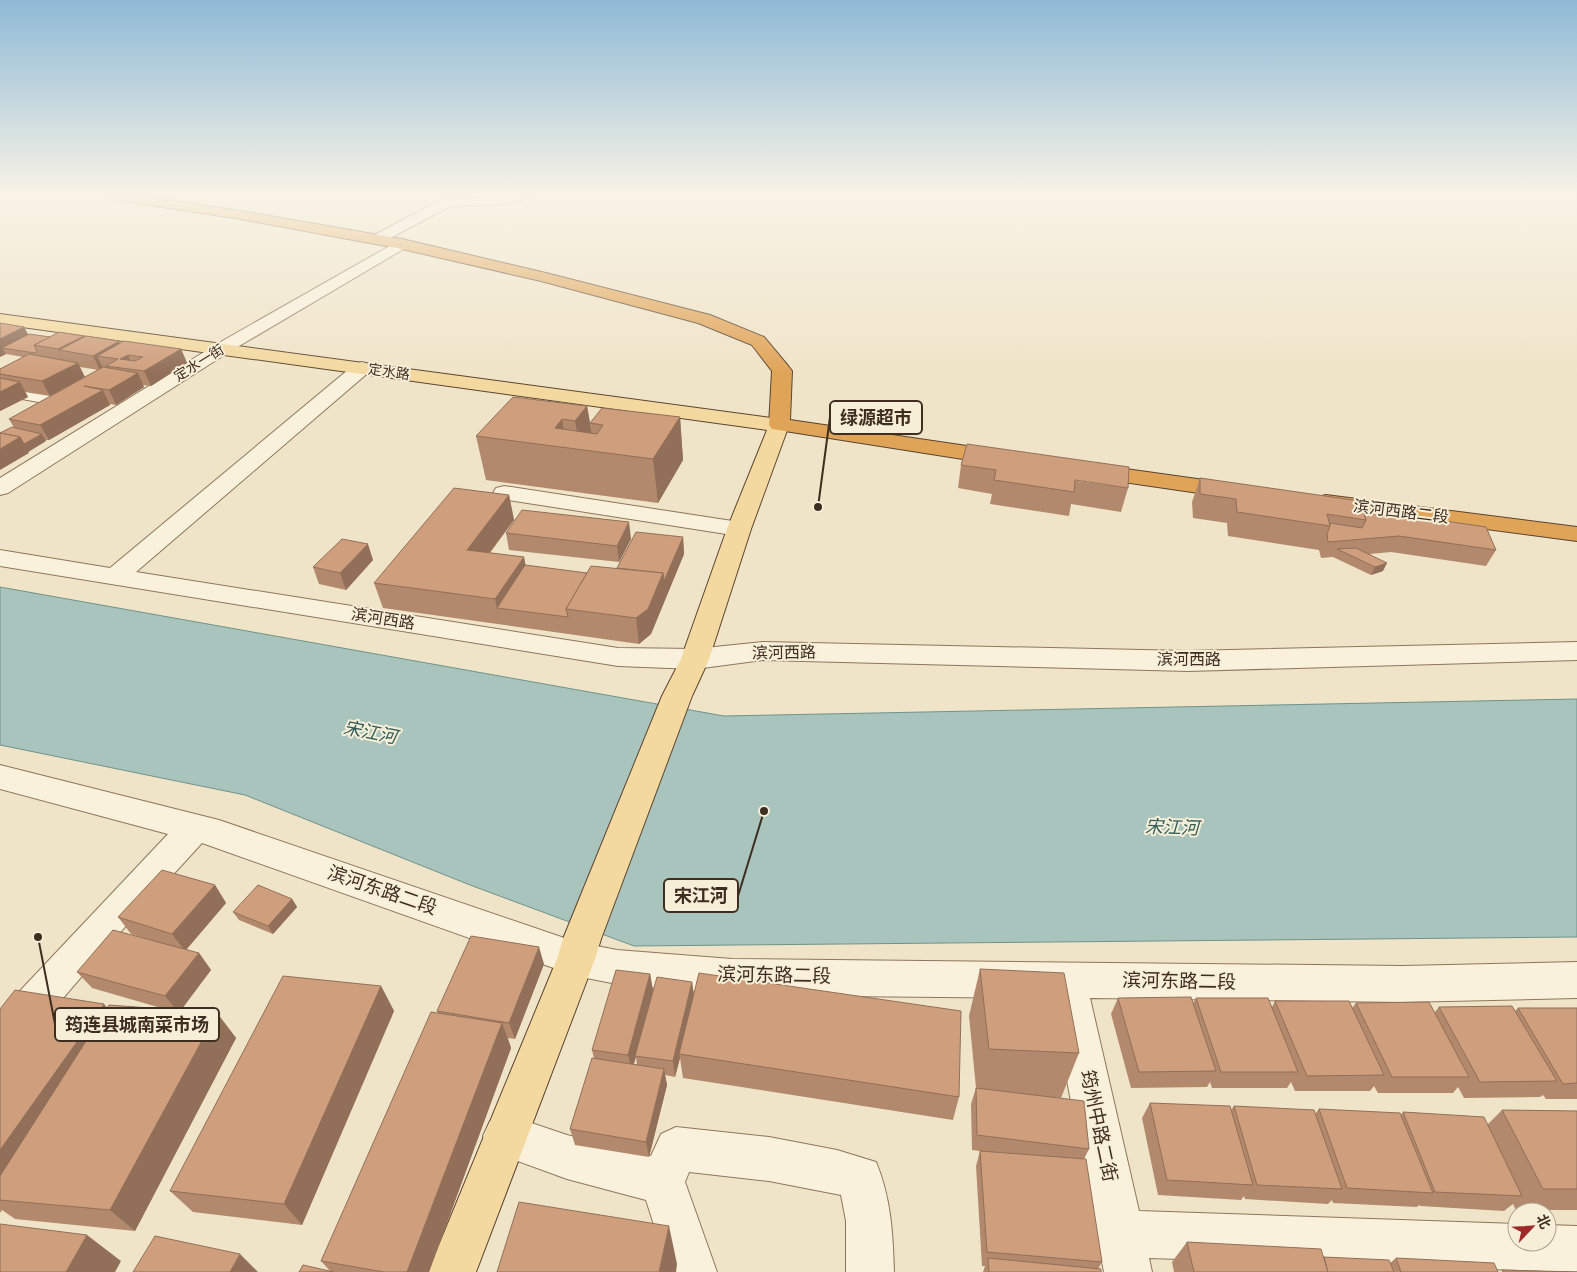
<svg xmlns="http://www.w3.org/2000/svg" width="1577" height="1272" viewBox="0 0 1577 1272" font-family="Spectral,'Noto Sans SC',serif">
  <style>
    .water { fill: #a9c4bc; stroke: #6f938a }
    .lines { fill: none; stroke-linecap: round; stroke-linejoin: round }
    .minor-casing { stroke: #8d765c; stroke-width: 2 }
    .major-casing { stroke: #5b4430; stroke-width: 2 }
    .highway-casing { stroke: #5b4430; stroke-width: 2 }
    .minor { fill: #faf1dc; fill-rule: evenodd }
    .major { fill: #f3d9a0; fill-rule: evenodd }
    .highway { fill: #e0a458; fill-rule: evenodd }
    .wall { fill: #b2896c; fill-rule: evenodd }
    .shaded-wall { fill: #916f58 }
    .building { fill: #cf9f7d; stroke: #916f58; fill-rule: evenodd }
    .labels { text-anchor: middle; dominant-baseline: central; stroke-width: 4; stroke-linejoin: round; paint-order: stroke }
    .far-street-label { font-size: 14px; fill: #3d2e20; stroke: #f7eed8 }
    .street-label { font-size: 16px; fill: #3d2e20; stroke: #f7eed8 }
    .water-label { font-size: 18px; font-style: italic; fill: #2f5d5a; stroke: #f7eed8 }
    .near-street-label { font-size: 19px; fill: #3d2e20; stroke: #f7eed8 }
    .leader { fill: none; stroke: #3d2e20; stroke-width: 2 }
    .callout-dot { fill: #3d2e20; stroke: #f7eed8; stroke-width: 2 }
    .callout { fill: #f7eed8; stroke: #3d2e20; stroke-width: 2 }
    .callout-label { font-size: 18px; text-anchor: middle; font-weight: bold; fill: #3d2e20 }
  </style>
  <rect width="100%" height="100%" fill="#f0e4c8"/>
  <polygon class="water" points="0,587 724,716 1577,699 1577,937 634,946 470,885 245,795 0,745"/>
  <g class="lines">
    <g class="minor-casing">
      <g id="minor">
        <polygon points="501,196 529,196 527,199 496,205 450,206 381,243 371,243 369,240 371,237 442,199"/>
        <polygon points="402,239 407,241 410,244 407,247 229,352 8,493 0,495 0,478 217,344"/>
        <polygon points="362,362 369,364 371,368 369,372 136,572 618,648 695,649 763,642 1188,651 1577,642 1577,660 1188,671 763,660 695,669 618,666 0,566 0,550 110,568 355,364"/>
        <polygon points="0,383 55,393 62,395 65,399 62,403 55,405 0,395"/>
        <polygon points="504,486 739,522 748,524 751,529 748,534 739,536 496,498 493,493 496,488"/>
        <polygon points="0,765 219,820 576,942 617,950 732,959 1403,966 1577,962 1577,998 1403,1002 1090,998 1139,1211 1517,1224 1517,1242 1547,1242 1547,1225 1577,1226 1577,1272 1149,1258 1152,1272 1104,1272 1051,998 732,995 617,984 576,976 202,843 114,939 14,1055 0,1060 0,1012 168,834 0,789"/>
        <path d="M505 1114 567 1135 651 1156 661 1134 676 1127 769 1137 837 1150 876 1162C891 1198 893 1234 894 1272H846V1221L841 1195 769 1181 689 1172 685 1182 717 1272H669L646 1200 567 1179 490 1151 483 1136 490 1121Z"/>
      </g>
    </g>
    <g class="major-casing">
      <polygon id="major" points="0,314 779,419 786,421 789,425 751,529 709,659 692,696 601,939 595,959 476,1272 428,1272 557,959 563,939 662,696 681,659 727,529 767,430 0,324"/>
    </g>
    <g class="highway-casing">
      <g id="highway">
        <polygon points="109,196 142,196 241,211 402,239 550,274 710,315 764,337 789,367 792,371 790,420 1001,451 1009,453 1012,458 1009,463 1001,465 772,429 769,425 772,371 752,345 698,323 541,281 402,249 241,219 116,200"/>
        <polygon points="1090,464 1233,484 1241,486 1244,491 1241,496 1233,498 1082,476 1079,471 1082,466"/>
        <polygon points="1326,495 1577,527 1577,541 1318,507 1314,502 1318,497"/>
      </g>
    </g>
    <use href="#minor" class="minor"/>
    <use href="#major" class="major"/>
    <use href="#highway" class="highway"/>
  </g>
  <g class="wall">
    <polygon points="0,323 28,335 50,337 84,336 84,337 120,343 181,349 187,363 151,386 143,385 144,387 116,405 110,404 110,405 49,440 45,440 46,441 28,452 29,453 9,419 99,370 80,367 50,396 25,392 28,397 0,411 0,369 23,357 6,354 0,357"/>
    <polygon points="587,406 592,433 590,423 680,417 683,460 658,503 486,480 476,436"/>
    <polygon points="961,465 1128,488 1121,512 1071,504 1069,516 990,504 992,494 958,488"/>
    <polygon points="1200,478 1363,509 1496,550 1486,566 1391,552 1370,554 1383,571 1371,575 1333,557 1321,558 1319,550 1228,536 1227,523 1193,518 1192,502"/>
    <polygon points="509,495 514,520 490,553 524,557 525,565 587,573 617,568 683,537 684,554 651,634 639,644 383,608 374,583"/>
    <polygon points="506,533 631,539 619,562 509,550"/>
    <polygon points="373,560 346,590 319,584 313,567"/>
    <polygon points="215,885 226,903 186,950 199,953 211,970 180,1010 217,1013 236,1038 135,1231 15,1219 2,1210 0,1213 0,1009 107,1007 168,1010 92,988 77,972 156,942 131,934 118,917"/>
    <polygon points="292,899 297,907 273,934 239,920 233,912"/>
    <polygon points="544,964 515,1039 508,1038 511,1048 429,1272 299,1272 330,1271 321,1261 438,1013 437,1011"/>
    <polygon points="980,969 1079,1053 1061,1098 1055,1097 1089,1149 1084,1159 1102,1262 1098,1269 1101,1272 983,1272 985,1266 982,1266 976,1166 980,1151 972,1150 971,1104 976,1088 969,1016"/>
    <path d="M650 974 653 990 692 982 694 994 959 1097 953 1120 683 1078 680 1058 675 1077 665 1075 667 1085 649 1157 575 1145 570 1129 594 1058 592 1050ZM636 1057 637 1065 634 1064Z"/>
    <polygon points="381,986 394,1011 302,1225 193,1212 170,1191"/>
    <polygon points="1118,998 1193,1003 1196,998 1272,1007 1275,1001 1352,1008 1356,1003 1434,1013 1439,1007 1515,1011 1518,1008 1577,1008 1577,1099 1546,1099 1543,1095 1540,1097 1464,1098 1458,1087 1453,1093 1378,1093 1374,1086 1370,1091 1295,1091 1291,1082 1287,1088 1212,1088 1210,1082 1207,1087 1131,1088 1111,1014"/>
    <polygon points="1150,1103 1231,1110 1234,1106 1315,1114 1319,1109 1401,1115 1403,1112 1488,1124 1502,1110 1577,1111 1577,1210 1516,1210 1513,1204 1504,1211 1420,1206 1419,1205 1417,1207 1333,1203 1332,1200 1328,1204 1245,1199 1244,1196 1241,1200 1158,1195 1142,1118"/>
    <polygon points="1187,1242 1324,1257 1390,1263 1396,1258 1498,1272 1174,1272 1172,1262"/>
  </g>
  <g class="shaded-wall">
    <polygon points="24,327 32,341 2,348 6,354 0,357 0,339"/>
    <polygon points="84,336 90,350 59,350 66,364 58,349"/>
    <polygon points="119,341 126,356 97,356 103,368 100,370 93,356"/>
    <polygon points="181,349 187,363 151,386 144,371"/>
    <polygon points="128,355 134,370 120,359"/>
    <polygon points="78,363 85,377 50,396 42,381"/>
    <polygon points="138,373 144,387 116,405 109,390"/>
    <polygon points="20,382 28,397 0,411 0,392"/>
    <polygon points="103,390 110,405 49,440 40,425"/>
    <polygon points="587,406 594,448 580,450 575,421"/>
    <polygon points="680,417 683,460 658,503 653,459"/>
    <polygon points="562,419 567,448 555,428"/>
    <polygon points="42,434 46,441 28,452 29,453 0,470 0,449 20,437"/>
    <polygon points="509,495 514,520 473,574 467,550"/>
    <polygon points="629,522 631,539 619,562 617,546"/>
    <polygon points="683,537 684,554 651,634 639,644 636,618"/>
    <polygon points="368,544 373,560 346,590 340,573"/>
    <polygon points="524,557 529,582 497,608 501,625 495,599"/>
    <polygon points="1387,563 1383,571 1371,575 1375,567"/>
    <polygon points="215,885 226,903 185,951 172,934"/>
    <polygon points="292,899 297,907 273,934 268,926"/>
    <polygon points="539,947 544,964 515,1039 509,1023"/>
    <polygon points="199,953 211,970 179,1013 165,996"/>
    <polygon points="650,974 653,991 632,1071 628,1055"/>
    <polygon points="692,982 694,999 679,1054 680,1058 675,1077 673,1061"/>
    <polygon points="381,986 394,1011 302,1225 284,1204"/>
    <polygon points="104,1004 126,1029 0,1200 0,1150"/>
    <polygon points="217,1013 236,1038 135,1231 110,1210"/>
    <polygon points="502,1023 511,1048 429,1272 407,1272"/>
    <polygon points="664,1069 667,1085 649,1157 646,1142"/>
    <polygon points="669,1226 677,1264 676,1272 659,1272"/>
    <polygon points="87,1235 121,1261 115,1272 66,1272"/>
    <polygon points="240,1254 258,1272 230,1272"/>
  </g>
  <g class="building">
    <polygon points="0,323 24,327 0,339"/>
    <polygon points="59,332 84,336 58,349 34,345"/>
    <polygon points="29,334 50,337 34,345 37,352 35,353 2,348"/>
    <polygon points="86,336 119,341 93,356 59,350"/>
    <path d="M124 341 181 349 144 371 106 366 118 359 97 356ZM128 355 143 357 135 361 120 359Z"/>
    <polygon points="29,354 78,363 42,381 0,374 0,369"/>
    <polygon points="103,367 138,373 109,390 84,386 103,390 40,425 9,419"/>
    <polygon points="0,378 20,382 0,392"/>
    <polygon points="513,397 587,406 575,421 562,419 555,428 597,434 603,425 590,423 602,408 680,417 653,459 476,436"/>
    <polygon points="12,427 42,434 24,444 20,437 0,433"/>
    <polygon points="0,433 20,437 0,449"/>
    <polygon points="967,444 1129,467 1128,488 1075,480 1074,492 994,480 996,470 961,465"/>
    <polygon points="1200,478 1360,501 1366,520 1327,514 1330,526 1237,512 1236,499 1200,494"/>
    <polygon points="454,488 509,495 467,550 524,557 495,599 374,583"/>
    <polygon points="1363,509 1486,527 1496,550 1399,536 1328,542 1327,534 1330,526 1330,523 1362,528 1366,520"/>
    <polygon points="522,510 629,522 617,546 506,533"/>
    <polygon points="636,532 683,537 664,581 663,573 617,568"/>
    <polygon points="342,539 368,544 340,573 313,567"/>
    <polygon points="1356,548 1387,563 1375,567 1337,549"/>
    <polygon points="525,565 587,573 566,609 568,617 497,608"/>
    <polygon points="591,566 663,573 648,609 636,618 566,609"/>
    <polygon points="162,870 215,885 172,934 118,917"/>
    <polygon points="258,885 292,899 268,926 233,912"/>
    <polygon points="113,930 199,953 165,996 77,972"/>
    <polygon points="471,936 539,947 509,1023 437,1011"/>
    <polygon points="980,969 1064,973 1079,1053 989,1049"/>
    <polygon points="616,970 650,974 628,1055 592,1050"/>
    <polygon points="699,973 961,1011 959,1097 679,1054"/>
    <polygon points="283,976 381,986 284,1204 170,1191"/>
    <polygon points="657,977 692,982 673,1061 635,1056"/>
    <polygon points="15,990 104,1004 0,1150 0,1009"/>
    <polygon points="1191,997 1216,1071 1139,1072 1118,998"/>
    <polygon points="1196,998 1268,998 1298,1072 1221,1072"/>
    <polygon points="1275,1001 1349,1001 1384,1075 1307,1076"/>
    <polygon points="1429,1002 1469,1077 1392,1077 1356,1003"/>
    <polygon points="109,1005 217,1013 110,1210 0,1200 0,1176"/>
    <polygon points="1512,1006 1557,1081 1480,1082 1439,1007"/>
    <polygon points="1518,1008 1577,1008 1577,1083 1563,1084"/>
    <polygon points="431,1012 502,1023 407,1272 384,1272 321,1261"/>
    <polygon points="592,1058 664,1069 646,1142 570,1129"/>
    <polygon points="976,1088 1084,1101 1089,1149 977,1135"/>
    <polygon points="1150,1103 1230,1106 1253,1185 1167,1180"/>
    <polygon points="1234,1106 1314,1110 1342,1189 1257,1185"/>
    <polygon points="1319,1109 1400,1113 1433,1193 1347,1188"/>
    <polygon points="1502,1110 1577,1111 1577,1189 1543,1189"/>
    <polygon points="1403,1112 1484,1117 1522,1196 1435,1192"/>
    <polygon points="980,1151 1086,1159 1102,1262 987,1252"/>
    <polygon points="519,1202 669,1226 659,1272 497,1272"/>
    <polygon points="0,1224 87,1235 66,1272 0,1272"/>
    <polygon points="155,1236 240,1254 230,1272 133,1272"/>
    <polygon points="1187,1242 1321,1249 1328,1272 1194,1272"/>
    <polygon points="1324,1257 1389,1260 1394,1272 1328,1272"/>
    <polygon points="988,1258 1101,1269 1101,1272 989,1272"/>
    <polygon points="1396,1258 1494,1263 1498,1272 1401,1272"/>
    <polygon points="303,1265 334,1272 299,1272"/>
    <polygon points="1502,1270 1577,1272 1503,1272"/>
  </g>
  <linearGradient id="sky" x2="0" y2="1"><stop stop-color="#8fbad6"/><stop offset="0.52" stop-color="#f8f3e6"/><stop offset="1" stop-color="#f8f3e6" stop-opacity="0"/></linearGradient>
  <rect width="1577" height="374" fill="url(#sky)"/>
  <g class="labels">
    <g class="far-street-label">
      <text transform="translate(199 363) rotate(-32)">定水一街</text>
      <text transform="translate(389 372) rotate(8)">定水路</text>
    </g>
    <g class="street-label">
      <text transform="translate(1401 512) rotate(7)">滨河西路二段</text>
      <text transform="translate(383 619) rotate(9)">滨河西路</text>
      <text transform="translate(784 653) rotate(-1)">滨河西路</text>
      <text x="1189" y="660">滨河西路</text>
    </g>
    <g class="water-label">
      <text transform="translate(370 733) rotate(11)">宋江河</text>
      <text transform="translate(1172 828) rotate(2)">宋江河</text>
    </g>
    <g class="near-street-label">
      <text transform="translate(382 891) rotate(19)">滨河东路二段</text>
      <text transform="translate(774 976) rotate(1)">滨河东路二段</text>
      <text transform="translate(1179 982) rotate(1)">滨河东路二段</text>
      <text transform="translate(1098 1126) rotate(78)">筠州中路二街</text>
    </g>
  </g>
  <path class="leader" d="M818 507L830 417M764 811L738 896M38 937L55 1024"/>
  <g class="callout-dot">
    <circle cx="818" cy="507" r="5"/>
    <circle cx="764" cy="811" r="5"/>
    <circle cx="38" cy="937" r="5"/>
  </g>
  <g class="callout">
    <rect x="830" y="401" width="92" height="33" rx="5"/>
    <rect x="664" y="879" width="74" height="33" rx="5"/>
    <rect x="55" y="1008" width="164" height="33" rx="5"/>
  </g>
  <g class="callout-label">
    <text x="876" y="424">绿源超市</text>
    <text x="701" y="902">宋江河</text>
    <text x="137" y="1031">筠连县城南菜市场</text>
  </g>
  <g transform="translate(1532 1227) rotate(65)"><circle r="24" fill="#f7eed8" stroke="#ada18e"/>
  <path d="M0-4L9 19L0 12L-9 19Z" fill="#9e2a2b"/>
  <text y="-8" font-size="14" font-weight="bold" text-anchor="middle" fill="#3d2e20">北</text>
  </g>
</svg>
